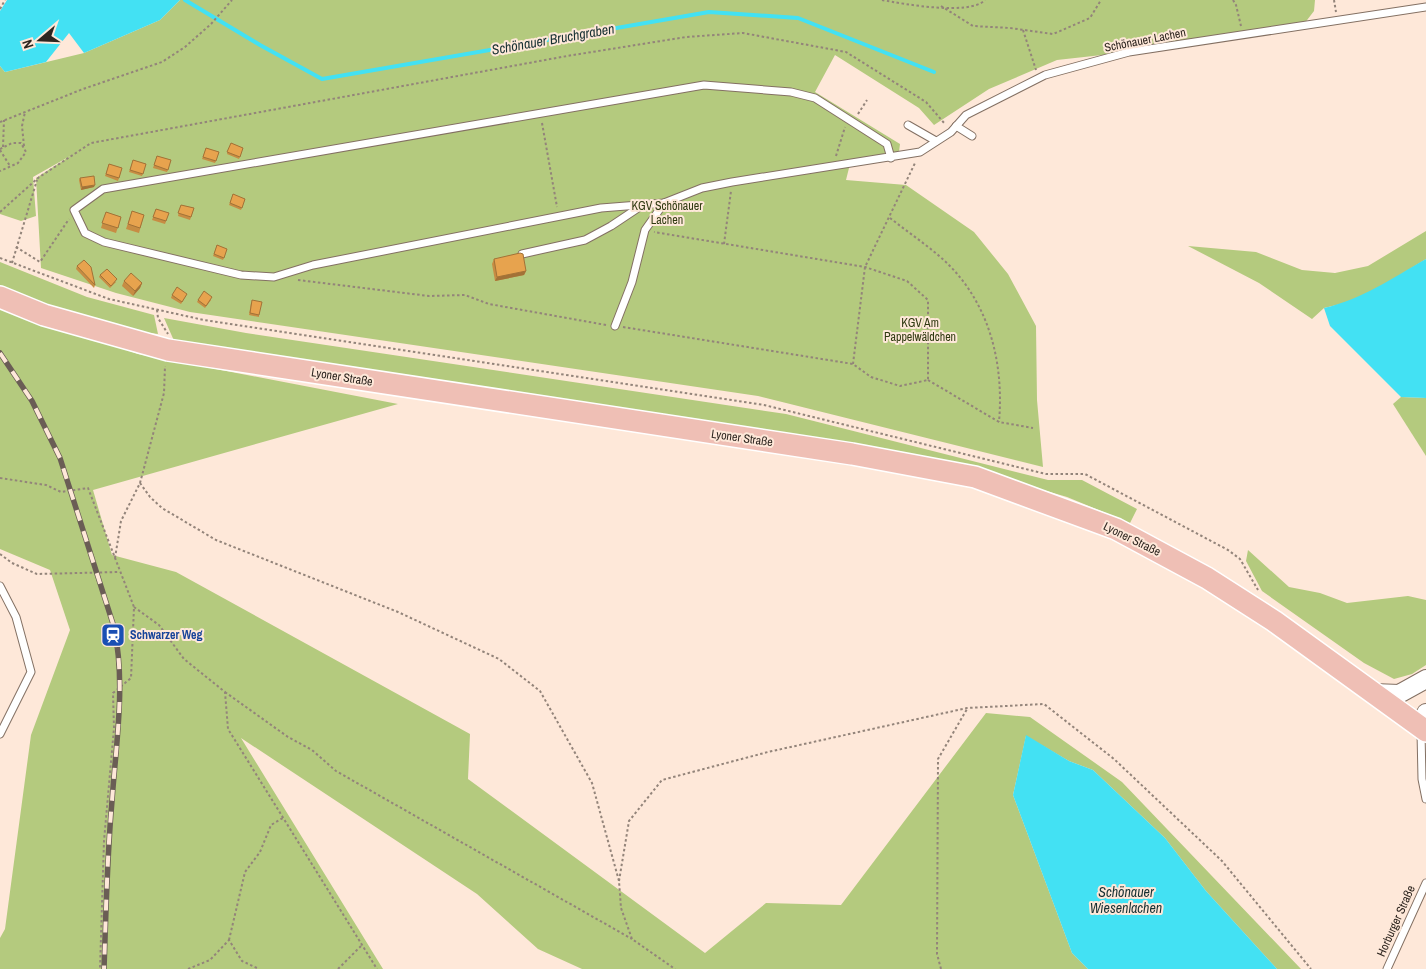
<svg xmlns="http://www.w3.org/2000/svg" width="1426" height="969" viewBox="0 0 1426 969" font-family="'Archivo Narrow',sans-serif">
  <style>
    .green { fill: #b4ca7e }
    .water { fill: #43e1f3 }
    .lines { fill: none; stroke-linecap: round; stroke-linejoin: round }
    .stream { stroke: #43e1f3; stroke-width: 4 }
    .service-casing { stroke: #837063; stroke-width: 9 }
    .tertiary-casing { stroke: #837063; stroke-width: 20 }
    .primary-casing { stroke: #fff; stroke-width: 24 }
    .path { stroke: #93847a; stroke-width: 2; stroke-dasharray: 2.5 2.5; stroke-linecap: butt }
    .service { stroke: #fff; stroke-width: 7 }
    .tertiary { stroke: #fff; stroke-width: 18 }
    .primary { stroke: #efbfb5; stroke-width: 21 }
    .rail-casing { stroke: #6a5d55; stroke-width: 5.5 }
    .rail { stroke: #fee8d9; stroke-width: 4; stroke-dasharray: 11; stroke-linecap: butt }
    .wall { fill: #c78c43 }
    .shaded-wall { fill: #a27237 }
    .building { fill: #e7a34e; stroke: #a27237 }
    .labels { text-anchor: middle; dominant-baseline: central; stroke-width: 4; stroke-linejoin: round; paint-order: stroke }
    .street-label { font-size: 12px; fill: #2d251f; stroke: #fee8d9 }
    .park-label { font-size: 12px; fill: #303a11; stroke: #fee8d9 }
    .transit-label { font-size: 12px; font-weight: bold; fill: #164399; stroke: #fee8d9; text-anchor: start }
    .water-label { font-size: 14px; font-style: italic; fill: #173033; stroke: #fee8d9 }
  </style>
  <rect width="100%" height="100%" fill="#fee8d9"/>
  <g class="green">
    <polygon points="180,0 1315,0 1314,11 1304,24 1129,52 1057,60 989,89 934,125 919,108 835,55 815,92 900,144 899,152 851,160 846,180 906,185 974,232 1008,274 1036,326 1037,400 1043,467 758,396 190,312 116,293 41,268 36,178 72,155 33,177 36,216 21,221 0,214 0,66 5,72 84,53 160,20"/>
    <polygon points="1426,231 1426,259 1379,288 1349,302 1324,308 1312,319 1259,283 1188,246 1256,252 1302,270 1335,273 1368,266"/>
    <polygon points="0,262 87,297 154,315 158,334 117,329 47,306 0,287"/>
    <polygon points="0,304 138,354 398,404 93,490 112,555 176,572 470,734 468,779 705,953 766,903 841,905 986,713 1030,717 1122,782 1301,969 1277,969 1206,891 1165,838 1093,770 1069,761 1026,736 1013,795 1072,953 1088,969 582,969 538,949 477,894 241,738 383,969 0,969 0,938 5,929 31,735 70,630 50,570 0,549"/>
    <polygon points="164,318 246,333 786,414 1048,480 1082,480 1137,509 1130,523 1067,497 1013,481 175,343"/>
    <polygon points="1401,397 1426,398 1426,456 1393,404"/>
    <polygon points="1248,550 1289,587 1320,593 1347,603 1408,596 1426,600 1426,665 1412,674 1394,679 1364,663 1262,591 1246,561"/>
  </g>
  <g class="water">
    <polygon points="7,0 180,0 160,20 84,53 69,33 46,62 5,72 0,66 0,11"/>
    <path d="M1426 259V398L1401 397 1330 326 1324 308C1363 299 1392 278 1426 259Z"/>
    <polygon points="1026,735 1069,761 1093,770 1165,838 1206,891 1277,969 1088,969 1072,953 1013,795"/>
  </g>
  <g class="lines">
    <polyline class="stream" points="185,0 260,45 322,79 709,12 798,18 934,72"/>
    <g class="service-casing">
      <g id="service">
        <polyline points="908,125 936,141"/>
        <polyline points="956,126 972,136"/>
        <polyline points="891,158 887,144 815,98 791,92 704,85 103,189 74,210 85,233 104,242 241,275 274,277 313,265 601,208 664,203 702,188 732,182 920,152 951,132 966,115 1045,75 1129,52 1426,7"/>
        <polyline points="522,254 585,240 611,226 641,206"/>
        <polyline points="615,326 632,282 645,230 664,203"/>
        <polyline points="0,586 16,617 31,672 0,734"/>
        <polyline points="1421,732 1422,779 1426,799"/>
        <polyline points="1387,969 1426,883"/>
      </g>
    </g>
    <g class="tertiary-casing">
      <g id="tertiary">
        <polyline points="1374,693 1399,694 1426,679"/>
        <polyline points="1421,727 1426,713"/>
      </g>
    </g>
    <g class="primary-casing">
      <polyline id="primary" points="0,297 44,315 168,350 852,454 975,477 1116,529 1207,578 1274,621 1426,731"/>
    </g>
    <g class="path">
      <path d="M882 0C904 4 969 16 985 0"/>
      <polyline points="1233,0 1236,5 1241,26"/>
      <polyline points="1334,0 1336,12"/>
      <polyline points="941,6 973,26 1010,28 1053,34 1090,18 1101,0"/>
      <polyline points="0,9 5,0"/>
      <polyline points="1023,30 1036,70"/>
      <polyline points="858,114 867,100"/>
      <polyline points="0,122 83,89 162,62 185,47 211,24 232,0"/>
      <polyline points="542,123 557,207"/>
      <polyline points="24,146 22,126 25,112"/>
      <polyline points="3,147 4,120"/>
      <polyline points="0,149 12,143 21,143 26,152 18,163 0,171"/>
      <polyline points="0,150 10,166"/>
      <polyline points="836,156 845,127"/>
      <polyline points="0,212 38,178 91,143 567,56 686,37 743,33 846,52 926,102 945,124"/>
      <path d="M890 218C909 233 930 247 947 263 990 305 1004 364 999 422"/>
      <polyline points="724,244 731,191"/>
      <polyline points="16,247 40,262 69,219"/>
      <polyline points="0,258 109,299 204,320 764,405 1046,474 1085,474 1228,550 1240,559 1258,590"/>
      <polyline points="12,263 37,180"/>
      <polyline points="298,280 429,296 465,295 489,304 606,325"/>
      <polyline points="157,310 158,318 168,334"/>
      <polyline points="623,327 853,364 871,377 900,386 928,380 928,300 907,281 865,267 654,232"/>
      <polyline points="853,364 865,267 915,163"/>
      <polyline points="928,380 999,422 1033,428"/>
      <polyline points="0,478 46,485 61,492 88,488 134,607 131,678 113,693 114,728 104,841 100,969"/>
      <polyline points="140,483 150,497 162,508 216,540 398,612 499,659 540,691 592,783 619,881 621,908 632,939 675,969"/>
      <polyline points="0,554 12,563 37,574 119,572"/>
      <polyline points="115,558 121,521 140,483 164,393 165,366"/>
      <polyline points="134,607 159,625 184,659 225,692 228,729 377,969"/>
      <polyline points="225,692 288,737 312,750 336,771 632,939"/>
      <polyline points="619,881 629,821 662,780 768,752 967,708 1044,704 1114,759 1222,861 1311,969"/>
      <polyline points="229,940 245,872 260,852 271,825 283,818"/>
      <polyline points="188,969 210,960 229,940 242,961 259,969"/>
      <polyline points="338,969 361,946"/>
      <polyline points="941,969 937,954 938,759 967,709"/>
    </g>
    <use href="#service" class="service"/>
    <use href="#tertiary" class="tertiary"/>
    <use href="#primary" class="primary"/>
    <g class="rail-casing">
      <path id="rail" d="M0 353 32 401 60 458 114 627C126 684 116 743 112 801 107 857 106 913 104 969"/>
    </g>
    <use href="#rail" class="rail"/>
  </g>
  <g class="wall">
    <polygon points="231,143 243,148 239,159 227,154"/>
    <polygon points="206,148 219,152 215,163 202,159"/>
    <polygon points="157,156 171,160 167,172 153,168"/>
    <polygon points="133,160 146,164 142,176 129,172"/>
    <polygon points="109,164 122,168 118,181 105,176"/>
    <polygon points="80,178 94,187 81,190 79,180"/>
    <polygon points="233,194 245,199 241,210 229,205"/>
    <polygon points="181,205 194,208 190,220 178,216"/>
    <polygon points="156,209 169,213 165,224 152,220"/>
    <polygon points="132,211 144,215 139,233 126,229"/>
    <polygon points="106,212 121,217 116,233 101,228"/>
    <polygon points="217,245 227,249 223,260 213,256"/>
    <polygon points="494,259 526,271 524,275 495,281 492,264"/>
    <polygon points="77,266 95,285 94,288 76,269"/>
    <polygon points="100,275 116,282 110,288 99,277"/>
    <polygon points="124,281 142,283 140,288 133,296 122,286"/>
    <polygon points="187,294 181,304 171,298 172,295"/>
    <polygon points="198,300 211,300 205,308 197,302"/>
    <polygon points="251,303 259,315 259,317 249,315"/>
  </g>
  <g class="shaded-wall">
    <polygon points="95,185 94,187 81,190 82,187"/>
    <polygon points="526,271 524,275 495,281 497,277"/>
    <polygon points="142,283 140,288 133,296 135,291"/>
  </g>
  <g class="building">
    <polygon points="231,143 243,148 240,157 227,152"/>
    <polygon points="206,148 219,152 216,161 203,157"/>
    <polygon points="157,156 171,160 168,170 154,165"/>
    <polygon points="133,160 146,164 143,174 130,170"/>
    <polygon points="109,164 122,168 119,178 106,174"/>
    <polygon points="94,176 95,185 82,187 80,178"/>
    <polygon points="233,194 245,199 242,208 230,203"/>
    <polygon points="181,205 194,208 191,217 178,213"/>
    <polygon points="156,209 169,213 166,221 153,217"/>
    <polygon points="132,211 144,215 140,228 128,224"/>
    <polygon points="106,212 121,217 118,228 102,223"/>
    <polygon points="217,245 227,249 224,258 214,254"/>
    <polygon points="520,253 523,254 526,271 497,277 494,259"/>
    <polygon points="84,260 91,267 95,285 77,266"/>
    <polygon points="107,269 117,279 111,286 100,275"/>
    <polygon points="131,273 142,283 135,291 124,281"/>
    <polygon points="177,287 187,294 182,302 172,295"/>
    <polygon points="204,291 212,297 206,306 198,300"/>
    <polygon points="252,300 262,302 259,315 250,313"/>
  </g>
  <defs>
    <g id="station-square" transform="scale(1.25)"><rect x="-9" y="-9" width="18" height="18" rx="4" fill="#1a4fb4" stroke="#fee8d9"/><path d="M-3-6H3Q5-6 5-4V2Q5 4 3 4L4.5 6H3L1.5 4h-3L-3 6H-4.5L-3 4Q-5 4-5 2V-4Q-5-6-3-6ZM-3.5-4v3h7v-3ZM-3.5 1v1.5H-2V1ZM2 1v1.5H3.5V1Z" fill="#fff"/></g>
  </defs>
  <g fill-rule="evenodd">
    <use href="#station-square" x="113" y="635"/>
  </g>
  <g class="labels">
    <g class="street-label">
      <text transform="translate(1145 40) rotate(-11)">Schönauer Lachen</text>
      <text transform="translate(342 377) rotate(9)">Lyoner Straße</text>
      <text transform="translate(742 438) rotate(8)">Lyoner Straße</text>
      <text transform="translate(1132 539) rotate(26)">Lyoner Straße</text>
      <text transform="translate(1396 921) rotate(-66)">Horburger Straße</text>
    </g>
    <g class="park-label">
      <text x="667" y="206">KGV Schönauer<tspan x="667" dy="14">Lachen</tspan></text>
      <text x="920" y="323">KGV Am<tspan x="920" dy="14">Pappelwäldchen</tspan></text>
    </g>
    <g class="transit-label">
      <text x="130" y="635">Schwarzer Weg</text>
    </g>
    <g class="water-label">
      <text transform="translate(553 39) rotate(-10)">Schönauer Bruchgraben</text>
      <text x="1126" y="892">Schönauer<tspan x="1126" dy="16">Wiesenlachen</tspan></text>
    </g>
  </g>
  <g transform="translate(40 40) rotate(251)" stroke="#fee8d9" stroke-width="4" paint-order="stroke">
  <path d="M0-4L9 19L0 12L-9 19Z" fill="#2d251f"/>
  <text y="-8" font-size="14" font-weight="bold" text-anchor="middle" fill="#2d251f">N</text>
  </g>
</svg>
